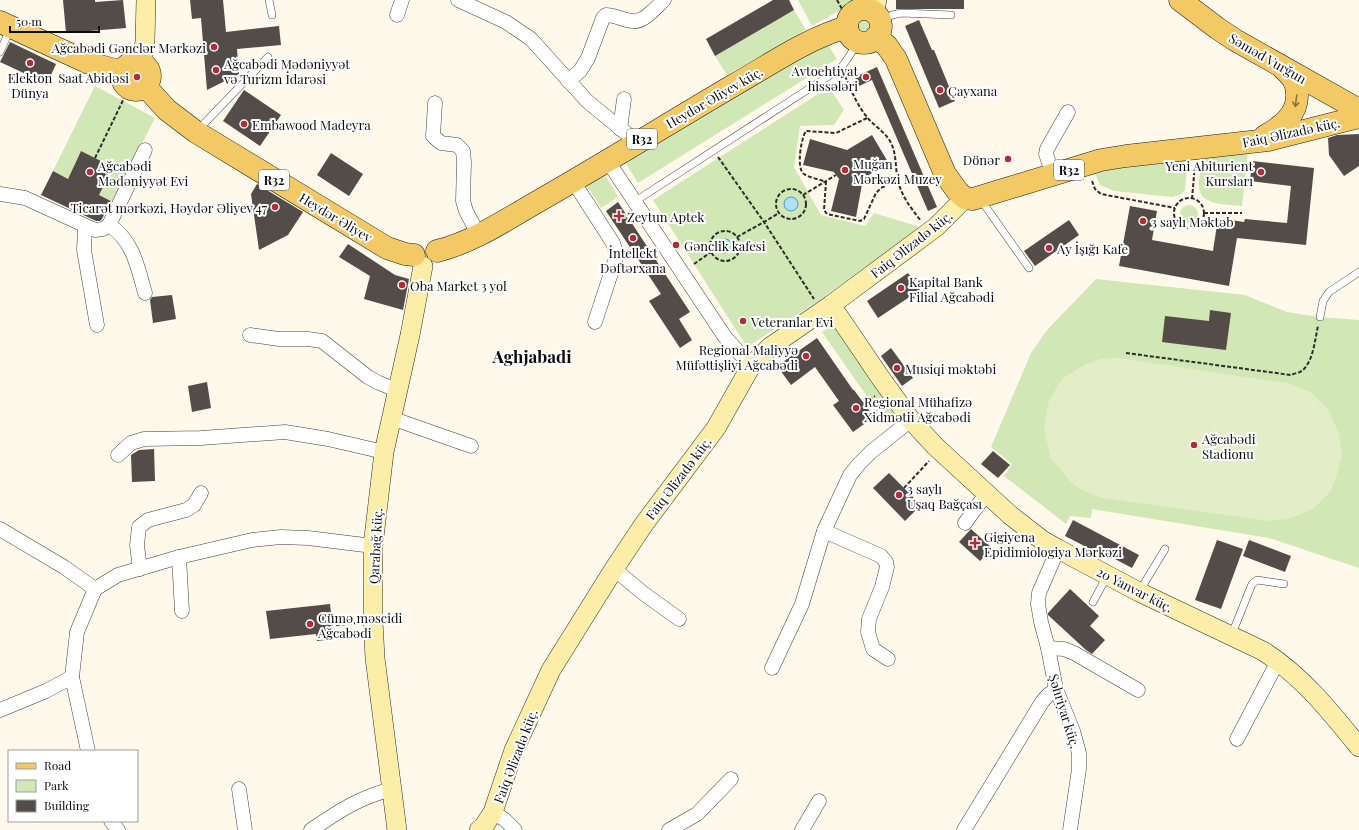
<svg xmlns="http://www.w3.org/2000/svg" width="1359" height="830" viewBox="0 0 1359 830" font-family="'Playfair Display',serif">
  <style>
    .green { fill: #d2e7b6 }
    .pitch { fill: #e3eec8 }
    .water { fill: #b2dff3; stroke: #3c98c7 }
    .building { fill: #544c48 }
    .lines { fill: none; stroke-linecap: round; stroke-linejoin: round }
    .lane-casing { stroke: #3e3e3e; stroke-width: 8 }
    .street-casing { stroke: #3e3e3e; stroke-width: 15 }
    .secondary-casing { stroke: #2d2d2d; stroke-width: 20 }
    .primary-casing { stroke: #1c1c1c; stroke-width: 23 }
    .path { stroke: #2d2d2d; stroke-width: 2; stroke-dasharray: 4 2; stroke-linecap: butt }
    .lane { stroke: #fff; stroke-width: 7 }
    .street { stroke: #fff; stroke-width: 14 }
    .secondary { stroke: #fceea8; stroke-width: 19 }
    .primary { stroke: #f3c966; stroke-width: 22 }
    .oneway { stroke: #8b743d }
    .poi-dot { fill: #b52a38; stroke: #fff; stroke-width: 1.5 }
    .labels { text-anchor: middle; dominant-baseline: central; stroke-width: 4; stroke-linejoin: round; paint-order: stroke }
    .shield { fill: #fff; stroke: #545454; stroke-width: 1 }
    .shield-label { font-size: 12px; font-weight: bold; fill: #0b0b0b }
    .poi-label { font-size: 13px; fill: #0b0b0b; stroke: #fff; text-anchor: start }
    .street-label { font-size: 13px; fill: #0b0b0b; stroke: #fff }
    .district-label { font-size: 17px; font-weight: bold; fill: #0b0b0b; stroke: #fff }
  </style>
  <rect width="100%" height="100%" fill="#fef9eb"/>
  <g class="green">
    <polygon points="798,0 858,0 812,26"/>
    <polygon points="794,10 806,30 727,75 715,56"/>
    <circle cx="864" cy="25" r="8"/>
    <polygon points="824,38 837,59 638,183 625,162"/>
    <polygon points="95,86 155,118 112,201 99,195 112,166 81,151 68,179 53,171"/>
    <polygon points="829,87 844,110 834,125 800,126 794,167 821,215 865,226 874,213 920,227 817,302 747,347 653,200"/>
    <path d="M1248 152 1242 206C1228 204 1201 206 1199 188 1198 179 1201 168 1202 159Z"/>
    <polygon points="1188,158 1185,190 1180,195 1172,197 1114,191 1100,185 1094,171"/>
    <polygon points="604,173 618,197 601,208 586,184"/>
    <circle cx="1189" cy="214" r="9"/>
    <polygon points="1096,279 1245,295 1287,312 1319,317 1359,320 1359,568 1269,538 1092,509 1091,518 1070,516 1066,524 1004,476 1012,464 991,447 1031,353 1047,330"/>
    <polygon points="834,324 898,417 887,425 822,332"/>
  </g>
  <polygon class="pitch" points="1119,358 1291,384 1310,392 1328,409 1339,434 1342,455 1336,478 1330,492 1314,508 1292,518 1270,521 1103,498 1083,491 1070,481 1050,457 1044,426 1049,400 1063,378 1086,364 1101,359"/>
  <g class="water">
    <circle cx="791" cy="204" r="7"/>
    <circle cx="725" cy="246" r="7"/>
  </g>
  <g class="building">
    <polygon points="63,0 95,0 95,2 123,0 126,28 66,33"/>
    <polygon points="190,0 223,0 226,32 279,26 281,45 237,49 239,74 207,90 201,18 192,19"/>
    <polygon points="773,0 789,0 794,10 715,56 706,39"/>
    <rect x="896" y="0" width="68" height="9"/>
    <polygon points="919,20 932,50 934,50 955,101 939,108 905,26"/>
    <polygon points="10,42 56,64 47,84 0,62"/>
    <polygon points="877,67 937,207 928,211 872,80 859,86 855,77"/>
    <polygon points="244,90 281,115 260,146 223,121"/>
    <polygon points="1359,134 1359,166 1344,176 1329,155 1328,138 1337,135"/>
    <polygon points="872,135 888,162 863,179 856,217 831,211 839,179 834,172 803,165 810,139 847,150"/>
    <polygon points="81,151 113,167 99,195 111,201 102,219 100,221 96,221 41,195 53,171 68,179"/>
    <polygon points="331,153 363,174 349,196 317,175"/>
    <polygon points="1252,161 1314,168 1306,245 1237,238 1229,286 1119,266 1130,206 1157,211 1152,240 1213,251 1218,218 1244,222 1245,219 1287,223 1291,186 1250,181"/>
    <polygon points="257,184 303,212 288,235 259,250 251,194"/>
    <polygon points="618,202 690,312 679,319 692,340 680,348 649,301 661,294 606,211"/>
    <polygon points="1069,220 1079,235 1035,266 1024,251"/>
    <polygon points="348,244 395,275 409,279 403,310 364,299 370,276 339,257"/>
    <polygon points="908,273 920,290 878,318 867,301"/>
    <polygon points="172,295 176,319 153,323 150,300 152,297"/>
    <polygon points="1210,310 1231,313 1226,350 1162,342 1165,316 1209,321"/>
    <polygon points="817,338 853,390 854,390 874,417 853,432 833,405 839,401 815,367 791,385 777,366"/>
    <polygon points="891,348 913,378 902,386 881,356"/>
    <polygon points="207,382 211,408 192,412 188,386"/>
    <polygon points="154,449 155,481 132,482 131,455 139,450"/>
    <polygon points="993,451 1010,465 998,478 981,464"/>
    <polygon points="889,473 921,505 905,521 873,488"/>
    <polygon points="1073,520 1139,555 1132,568 1096,549 1094,551 1065,536"/>
    <polygon points="971,529 992,548 980,561 959,542"/>
    <polygon points="1217,540 1243,549 1221,609 1195,600"/>
    <polygon points="1249,540 1291,556 1285,572 1243,556"/>
    <polygon points="1070,589 1099,616 1090,626 1105,640 1092,654 1086,650 1048,615 1048,613"/>
    <polygon points="330,604 334,639 317,641 316,634 270,639 266,611"/>
  </g>
  <g class="lines">
    <g class="lane-casing">
      <g id="lane">
        <polyline points="269,0 272,15"/>
        <polyline points="880,22 892,15 901,13 951,15"/>
        <polyline points="0,52 10,29"/>
        <polyline points="198,130 268,57"/>
        <polyline points="981,200 1029,268"/>
        <polyline points="634,202 841,68 848,58 858,42"/>
        <polyline points="1320,317 1323,301 1329,292 1359,272"/>
        <polyline points="1139,592 1165,549"/>
        <polyline points="1093,602 1107,576"/>
        <polyline points="1232,634 1252,584 1257,580 1284,584"/>
      </g>
    </g>
    <g class="street-casing">
      <g id="street">
        <polyline points="458,0 506,22 531,39 587,101 637,142"/>
        <polyline points="397,15 402,0"/>
        <path d="M568 81 580 71 588 58 603 18 606 15C615 15 623 20 632 21 644 23 655 8 664 0"/>
        <polyline points="435,103 433,136 441,143 457,145 463,151 464,162 463,201 466,211 479,236"/>
        <polyline points="620,129 624,99"/>
        <polyline points="607,160 725,337 751,366"/>
        <polyline points="1053,175 1046,154 1047,149 1068,112"/>
        <polyline points="573,181 613,243 616,252 615,261 595,322"/>
        <path d="M0 194 25 198 95 230 103 229 109 225C133 240 138 268 145 293"/>
        <polyline points="109,225 145,150"/>
        <polyline points="85,227 84,250 97,325"/>
        <polyline points="250,335 279,339 308,339 322,341 368,377 379,383 397,390"/>
        <polyline points="391,418 471,446"/>
        <polyline points="118,455 131,443 144,439 201,438 285,432 328,439 384,452"/>
        <polyline points="965,523 986,494"/>
        <polyline points="0,529 64,567 95,589 118,575 179,557 252,540 281,537 308,538 373,546"/>
        <polyline points="824,531 881,556 886,562 887,567 882,587 869,619 868,632 873,649 888,659"/>
        <polyline points="1058,549 1039,593 1038,604 1041,622 1048,648 1056,689 1073,731 1079,753 1079,769 1070,830"/>
        <polyline points="179,557 182,611"/>
        <polyline points="140,569 137,545 139,527 148,520 186,510 194,505 201,493"/>
        <polyline points="614,569 643,593 679,619"/>
        <polyline points="1048,648 1064,649 1074,653 1138,690"/>
        <polyline points="772,668 802,604 824,531 850,475 859,464 871,452 911,420"/>
        <polyline points="0,710 46,691 72,677"/>
        <polyline points="1237,739 1278,661"/>
        <polyline points="88,751 72,677 77,632 95,589"/>
        <polyline points="239,789 245,830"/>
        <polyline points="493,812 505,820 515,830"/>
        <polyline points="111,821 118,830"/>
        <path d="M311 830C339 811 358 798 392 789"/>
        <polyline points="669,830 697,814 731,779"/>
        <polyline points="802,830 819,801"/>
        <polyline points="964,830 1042,702 1048,695 1056,689"/>
      </g>
    </g>
    <g class="secondary-casing">
      <g id="secondary">
        <polyline points="874,12 877,0"/>
        <polyline points="142,63 145,41 146,0"/>
        <path d="M831 305 882 380 911 420 935 446 1010 515 1042 540 1058 549 1139 592 1263 651C1302 676 1330 711 1359 747"/>
        <polyline points="397,830 375,658 373,621 373,546 384,452 410,335 423,266"/>
        <polyline points="479,830 484,826 493,812 514,750 551,670 614,569 644,524 716,428 751,366 770,347 831,305 936,227 965,198"/>
      </g>
    </g>
    <g class="primary-casing">
      <g id="primary">
        <polyline points="1180,0 1217,28 1235,40 1359,110"/>
        <circle cx="864" cy="26" r="17"/>
        <polyline points="0,22 89,63 123,72"/>
        <polyline points="876,37 887,46 896,59 945,174 958,192 965,198 973,199 1101,160 1126,156 1268,140 1359,117"/>
        <circle cx="136" cy="76" r="14"/>
        <polyline points="146,87 167,110 196,132 387,248 405,254 414,255"/>
        <path d="M1265 136C1281 127 1298 115 1297 94 1297 89 1296 84 1293 79 1290 75 1286 71 1283 68"/>
        <path d="M437 251C473 242 504 221 537 202 603 164 668 124 734 85 771 64 806 39 847 27"/>
      </g>
    </g>
    <g class="path">
      <polyline points="837,0 842,9"/>
      <path d="M845 76C851 90 857 105 867 117 874 126 884 131 890 141 897 153 895 168 898 181 902 197 911 208 921 221"/>
      <path d="M867 118 836 133 806 131C801 138 796 169 804 174 810 178 819 179 826 182L824 210 827 214 860 221 864 219 876 193 881 188 898 180"/>
      <polyline points="718,157 764,222 814,299"/>
      <polyline points="95,158 129,88"/>
      <polyline points="1092,181 1095,189 1101,194 1175,208"/>
      <circle cx="791" cy="204" r="15"/>
      <polyline points="803,195 836,175"/>
      <circle cx="1189" cy="213" r="15"/>
      <polyline points="1192,199 1195,164"/>
      <polyline points="1204,213 1242,213"/>
      <circle cx="725" cy="246" r="15"/>
      <polyline points="737,237 764,222 779,213"/>
      <polyline points="694,264 711,252"/>
      <path d="M1126 353 1291 375C1293 374 1297 373 1300 372 1313 365 1315 339 1318 326"/>
      <polyline points="864,403 875,396"/>
      <polyline points="904,488 929,461"/>
      <polyline points="336,625 357,623"/>
    </g>
    <use href="#lane" class="lane"/>
    <use href="#street" class="street"/>
    <use href="#secondary" class="secondary"/>
    <use href="#primary" class="primary"/>
  </g>
  <defs><path id="oneway-shaft" d="M-6 0H5M1.5-3L5.5 0L1.5 3" fill="none" stroke-width="1.6" stroke-linecap="round" stroke-linejoin="round"/></defs>
  <use class="oneway" href="#oneway-shaft" transform="translate(1296 101) rotate(98)"/>
  <g class="poi-dot">
    <circle cx="214" cy="47" r="4"/>
    <circle cx="30" cy="63" r="4"/>
    <circle cx="216" cy="70" r="4"/>
    <circle cx="137" cy="77" r="4"/>
    <circle cx="866" cy="77" r="4"/>
    <circle cx="940" cy="90" r="4"/>
    <circle cx="244" cy="124" r="4"/>
    <circle cx="1008" cy="159" r="4"/>
    <circle cx="845" cy="170" r="4"/>
    <circle cx="90" cy="172" r="4"/>
    <circle cx="1261" cy="172" r="4"/>
    <circle cx="275" cy="207" r="4"/>
    <path d="M617 210h4v4h4v4h-4v4h-4v-4h-4v-4h4z"/>
    <circle cx="1143" cy="221" r="4"/>
    <circle cx="633" cy="238" r="4"/>
    <circle cx="676" cy="245" r="4"/>
    <circle cx="1049" cy="248" r="4"/>
    <circle cx="402" cy="285" r="4"/>
    <circle cx="901" cy="288" r="4"/>
    <circle cx="743" cy="321" r="4"/>
    <circle cx="806" cy="356" r="4"/>
    <circle cx="897" cy="368" r="4"/>
    <circle cx="856" cy="408" r="4"/>
    <circle cx="1194" cy="445" r="4"/>
    <circle cx="899" cy="495" r="4"/>
    <path d="M973 537h4v4h4v4h-4v4h-4v-4h-4v-4h4z"/>
    <circle cx="310" cy="624" r="4"/>
  </g>
  <g class="labels">
    <g class="shield">
      <rect x="627" y="129" width="30" height="20" rx="3"/>
      <rect x="1054" y="160" width="30" height="20" rx="3"/>
      <rect x="259" y="170" width="30" height="20" rx="3"/>
    </g>
    <g class="shield-label">
      <text x="642" y="139">R32</text>
      <text x="1069" y="170">R32</text>
      <text x="274" y="180">R32</text>
    </g>
    <g class="poi-label">
      <text x="206" y="47" text-anchor="end">Ağcabədi Gənclər Mərkəzi</text>
      <text x="224" y="63">Ağcabədi Mədəniyyət<tspan x="224" dy="15">və Turizm İdarəsi</tspan></text>
      <text x="858" y="70" text-anchor="end">Avtoehtiyat<tspan x="858" dy="15">hissələri</tspan></text>
      <text x="30" y="77" text-anchor="middle">Elekton<tspan x="30" dy="15">Dünya</tspan></text>
      <text x="129" y="77" text-anchor="end">Saat Abidəsi</text>
      <text x="948" y="90">Çayxana</text>
      <text x="252" y="124">Embawood Madeyra</text>
      <text x="1000" y="159" text-anchor="end">Dönər</text>
      <text x="853" y="163">Muğan<tspan x="853" dy="15">Mərkəzi Muzey</tspan></text>
      <text x="98" y="165">Ağcabədi<tspan x="98" dy="15">Mədəniyyət Evi</tspan></text>
      <text x="1253" y="165" text-anchor="end">Yeni Abiturient<tspan x="1253" dy="15">Kursları</tspan></text>
      <text x="267" y="207" text-anchor="end">Ticarət mərkəzi, Həydər Əliyev 47</text>
      <text x="627" y="216">Zeytun Aptek</text>
      <text x="1151" y="221">3 saylı Məktəb</text>
      <text x="684" y="245">Gənclik kafesi</text>
      <text x="1057" y="248">Ay İşığı Kafe</text>
      <text x="633" y="252" text-anchor="middle">İntellekt<tspan x="633" dy="15">Dəftərxana</tspan></text>
      <text x="909" y="281">Kapital Bank<tspan x="909" dy="15">Filial Ağcabədi</tspan></text>
      <text x="410" y="285">Oba Market 3 yol</text>
      <text x="751" y="321">Veteranlar Evi</text>
      <text x="798" y="349" text-anchor="end">Regional Maliyyə<tspan x="798" dy="15">Müfəttişliyi Ağcabədi</tspan></text>
      <text x="905" y="368">Musiqi məktəbi</text>
      <text x="864" y="401">Regional Mühafizə<tspan x="864" dy="15">Xidmətii Ağcabədi</tspan></text>
      <text x="1202" y="438">Ağcabədi<tspan x="1202" dy="15">Stadionu</tspan></text>
      <text x="907" y="488">3 saylı<tspan x="907" dy="15">Uşaq Bağçası</tspan></text>
      <text x="984" y="536">Gigiyena<tspan x="984" dy="15">Epidimiologiya Mərkəzi</tspan></text>
      <text x="318" y="617">Cümə məscidi<tspan x="318" dy="15">Ağcabədi</tspan></text>
    </g>
    <g class="street-label">
      <text transform="translate(1268 58) rotate(30)">Səməd Vurğun</text>
      <text transform="translate(714 97) rotate(-30)">Heydər Əliyev küç.</text>
      <text transform="translate(1291 132) rotate(-12)">Faiq Əlizadə küç.</text>
      <text transform="translate(336 217) rotate(31)">Heydər Əliyev</text>
      <text transform="translate(911 244) rotate(-38)">Faiq Əlizadə küç.</text>
      <text transform="translate(678 478) rotate(-53)">Faiq Əlizadə küç.</text>
      <text transform="translate(375 546) rotate(-87)">Qarabağ küç.</text>
      <text transform="translate(1135 589) rotate(27)">20 Yanvar küç.</text>
      <text transform="translate(1065 711) rotate(73)">Şəhriyar küç.</text>
      <text transform="translate(515 756) rotate(-69)">Faiq Əlizadə küç.</text>
    </g>
    <g class="district-label">
      <text x="532" y="356">Aghjabadi</text>
    </g>
  </g>
  <rect x="8" y="750" width="130" height="72" fill="#ffffff" stroke="#9d9d9d"/>
  <rect x="16" y="763" width="20" height="6" fill="#f3c966" stroke="#9d9d9d"/>
  <text x="44" y="770" font-size="12" fill="#0b0b0b">Road</text>
  <rect x="16" y="780" width="20" height="12" fill="#d2e7b6" stroke="#9d9d9d"/>
  <text x="44" y="790" font-size="12" fill="#0b0b0b">Park</text>
  <rect x="16" y="800" width="20" height="12" fill="#544c48" stroke="#9d9d9d"/>
  <text x="44" y="810" font-size="12" fill="#0b0b0b">Building</text>
  <path d="M10 26v6h89v-6" fill="none" stroke="#0b0b0b" stroke-width="2"/>
  <text x="16" y="26" font-size="12" fill="#0b0b0b" stroke="#ffffff" stroke-width="3" paint-order="stroke">50 m</text>
</svg>
